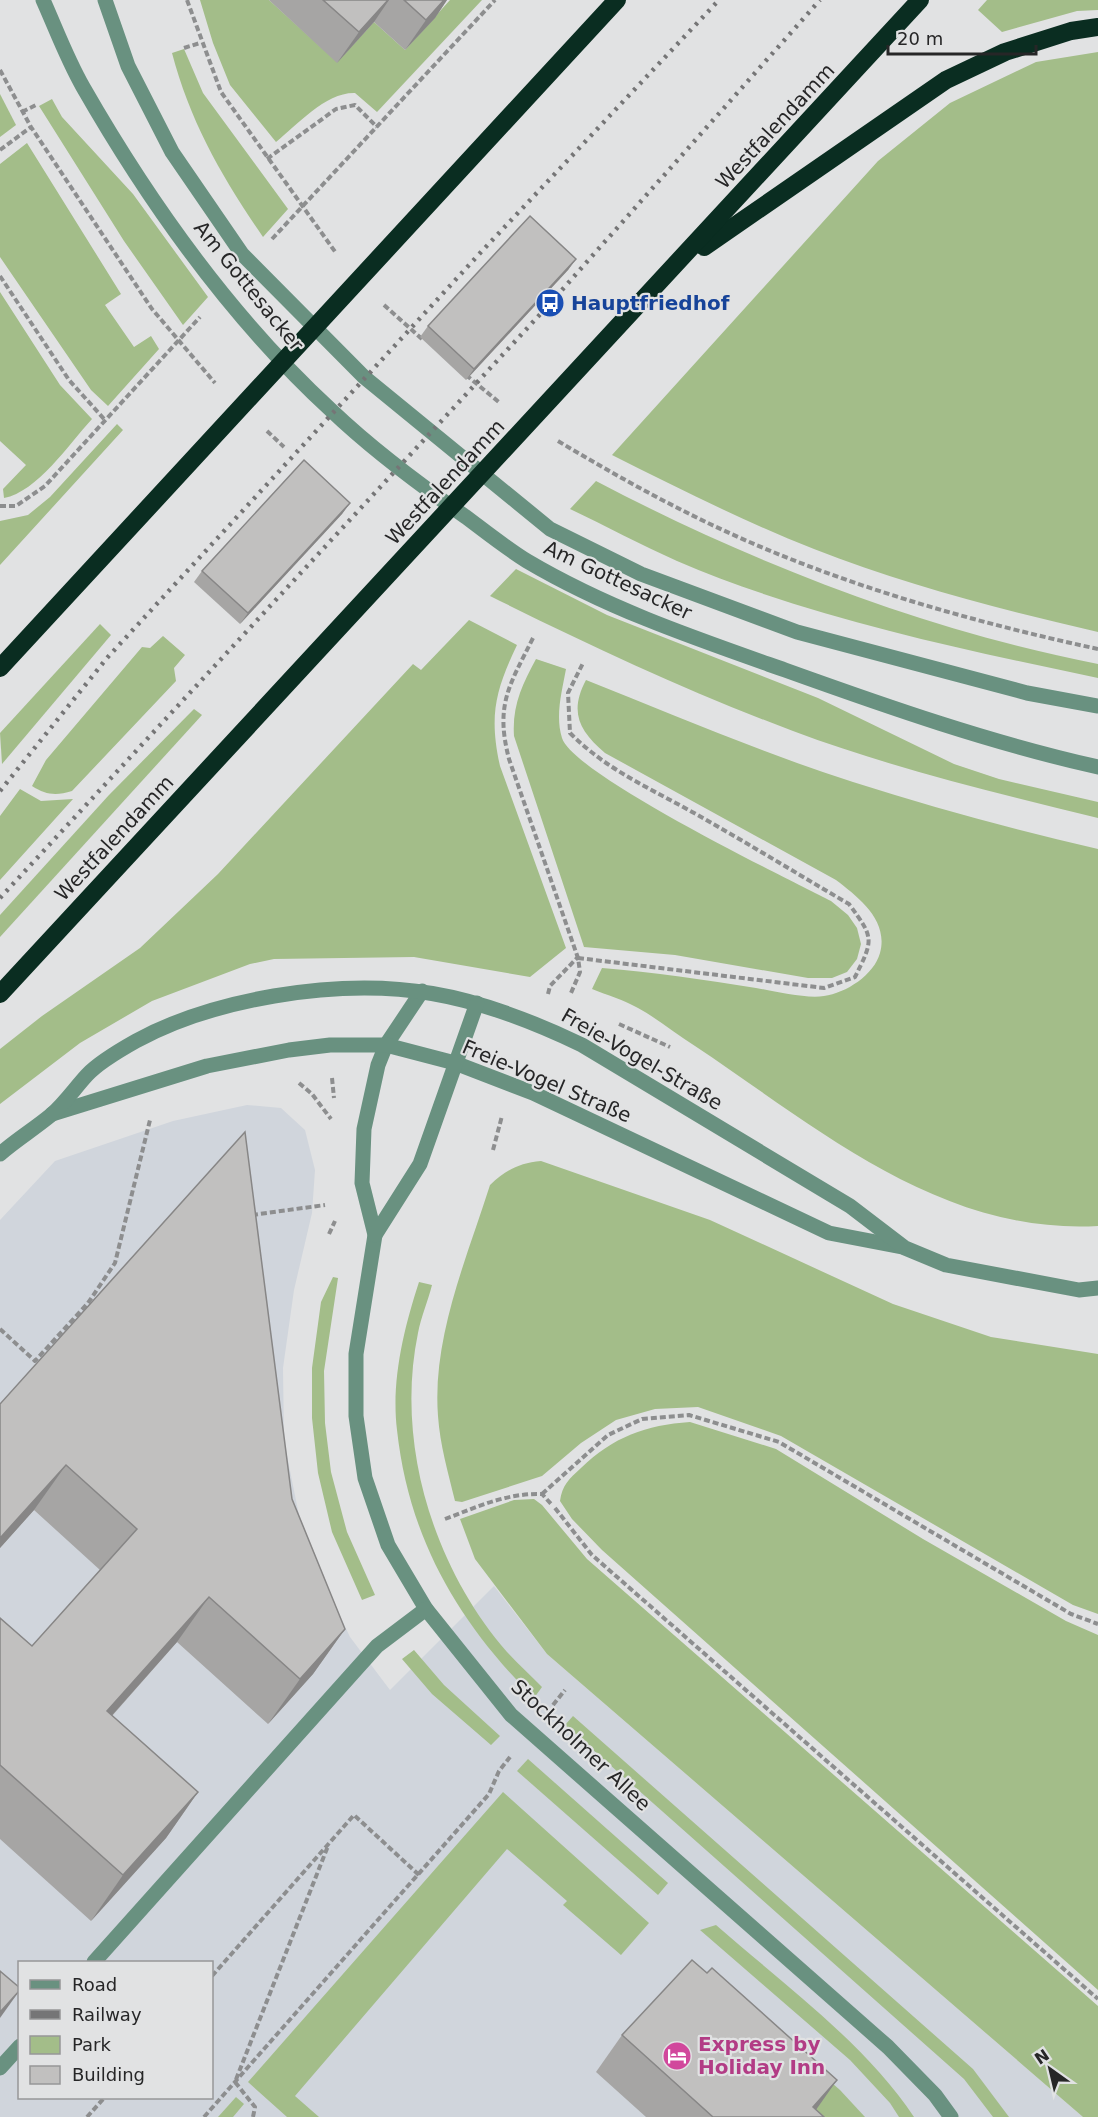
<svg xmlns="http://www.w3.org/2000/svg" width="1098" height="2117" viewBox="0 0 1098 2117" font-family="'DejaVu Sans',sans-serif">
  <style>
    .built { fill: #d0d5dc; fill-rule: evenodd }
    .green { fill: #a3bd89 }
    .lines { fill: none; stroke-linecap: round; stroke-linejoin: round }
    .path { stroke: #8d8e8f; stroke-width: 4; stroke-dasharray: 6 3; stroke-linecap: butt }
    .minor { stroke: #699180; stroke-width: 15 }
    .highway { stroke: #0a2d21; stroke-width: 18 }
    .rail { stroke: #757576; stroke-width: 4.5; stroke-dasharray: 3 6; stroke-linecap: butt }
    .wall { fill: #a6a5a4 }
    .shaded-wall { fill: #878686 }
    .building { fill: #c1c0bf; stroke: #878686; stroke-width: 1.5 }
    .labels { text-anchor: middle; dominant-baseline: central; stroke-width: 4.5; stroke-linejoin: round; paint-order: stroke }
    .street-label { font-size: 20px; fill: #262627; stroke: #e1e2e3 }
    .transit-label { font-size: 20px; font-weight: bold; fill: #164399; stroke: #e1e2e3; text-anchor: start }
    .hotel-label { font-size: 20px; font-weight: bold; fill: #b23c85; stroke: #e1e2e3; text-anchor: start }
  </style>
  <rect width="100%" height="100%" fill="#e1e2e3"/>
  <path class="built" d="M247 1105 281 1108 305 1130 315 1170 312 1213 294 1290 283 1368 284 1441 304 1540 350 1637 390 1690 494 1586 547 1654 1083 2117H0V1220L55 1161 173 1121ZM20 1962H212V2098H20Z"/>
  <g class="green">
    <path d="M200 0H269L337 62 374 22 405 50 450 0H482L377 112 355 93C326 92 297 125 276 142L230 85 213 43Z"/>
    <polygon points="987,0 1098,0 1098,10 1077,11 1002,32 978,10"/>
    <path d="M184 49 203 93 288 209 263 237C223 179 190 122 172 53Z"/>
    <path d="M1098 52V632C1002 610 906 585 814 549 745 522 678 488 612 455L878 161 950 103 1036 62Z"/>
    <polygon points="0,94 16,125 0,137"/>
    <polygon points="52,99 62,117 133,194 208,297 183,325 124,241 39,106"/>
    <polygon points="27,143 121,294 105,305 134,347 151,336 159,349 108,406 91,390 0,257 0,164"/>
    <path d="M0 292 60 385 92 419C69 444 37 492 4 498L3 489 26 465 0 441Z"/>
    <polygon points="117,424 123,430 0,565 0,521 28,515 50,497"/>
    <path d="M596 481C752 563 925 630 1098 664V678C957 648 810 618 677 561 641 545 606 526 570 509Z"/>
    <path d="M516 569 607 615 818 698 954 764 999 779 1098 802V818C995 793 892 768 793 731 689 692 589 645 490 596Z"/>
    <path d="M469 620 517 645C495 691 489 716 500 766L566 948 530 977 414 957 274 959 250 964 152 1001 80 1043 0 1104V1049L42 1016 140 948 218 874 413 664 421 670Z"/>
    <polygon points="100,624 111,635 2,764 0,733"/>
    <path d="M163 636 185 655 174 668 176 681 72 791C56 796 46 795 32 786L46 760 142 647 150 648Z"/>
    <path d="M536 659 566 669C562 691 555 716 562 738 574 775 786 878 831 901L848 915 857 928 861 944 857 959 847 972 832 978H808L675 955 584 947 514 736C512 706 522 685 536 659Z"/>
    <path d="M586 680C674 715 762 753 853 782 934 808 1015 830 1098 849V1226C941 1235 818 1128 695 1046 676 1034 658 1019 638 1008 624 1000 607 995 592 989L602 968C654 972 705 980 756 988 775 991 806 999 824 996 846 993 874 975 880 953 889 920 858 897 836 880L605 753C579 731 569 712 586 680Z"/>
    <polygon points="194,709 202,715 0,937 0,915 109,795"/>
    <polygon points="20,789 41,801 73,799 0,880 0,816"/>
    <path d="M541 1161 710 1220 893 1304 991 1337 1098 1354V1614L1073 1605 781 1436 698 1407 655 1409 616 1420 581 1443 542 1476 462 1502 455 1501C448 1472 440 1445 438 1416 432 1337 467 1258 490 1185 506 1170 519 1163 541 1161Z"/>
    <polygon points="333,1277 338,1278 324,1371 325,1423 331,1472 347,1532 375,1595 362,1600 332,1532 318,1473 312,1418 312,1368 321,1302"/>
    <path d="M419 1282 432 1285C428 1301 421 1317 418 1333 395 1444 434 1568 507 1652 518 1664 531 1676 542 1687L534 1698C458 1622 409 1539 397 1430 391 1381 404 1328 419 1282Z"/>
    <path d="M690 1422 776 1449 923 1539 1066 1621 1098 1635V1990L602 1550 572 1519 560 1501C562 1485 569 1479 581 1468 613 1437 646 1425 690 1422Z"/>
    <polygon points="534,1499 542,1505 587,1559 1098,2006 1098,2117 1083,2117 547,1654 475,1559 460,1519 514,1500"/>
    <polygon points="414,1650 444,1685 500,1736 491,1745 432,1694 402,1659"/>
    <polygon points="573,1716 973,2069 1009,2117 993,2117 964,2079 565,1725"/>
    <polygon points="528,1759 668,1883 658,1895 517,1771"/>
    <polygon points="503,1792 649,1923 621,1955 563,1905 567,1901 507,1849 295,2096 319,2117 287,2117 248,2082"/>
    <path d="M716 1925C782 1983 866 2044 914 2117H899L890 2103 850 2060 700 1930Z"/>
    <polygon points="738,2001 840,2090 865,2117 811,2117"/>
    <polygon points="236,2097 244,2104 233,2117 218,2117"/>
  </g>
  <g class="lines">
    <g class="path">
      <polyline points="187,0 221,92 336,253"/>
      <polyline points="184,48 200,43"/>
      <polyline points="0,70 31,127 152,309 215,383"/>
      <polyline points="22,112 38,104"/>
      <polyline points="0,150 31,127"/>
      <polyline points="267,159 336,109 355,105 377,127"/>
      <polyline points="272,239 495,0"/>
      <polyline points="0,276 69,380 105,420"/>
      <polyline points="384,305 423,340"/>
      <polyline points="466,375 500,403"/>
      <polyline points="267,431 284,447"/>
      <path d="M558 441C608 471 658 499 710 524 831 582 968 621 1098 649"/>
      <polyline points="0,506 16,506 45,486 200,317"/>
      <path d="M533 638C509 686 495 705 509 759L578 958 580 972 571 993"/>
      <path d="M578 958 824 988 855 977C874 939 874 938 849 904 794 872 741 839 685 808 643 785 605 768 570 733L568 693 583 663"/>
      <polyline points="548,994 550,986 577,958"/>
      <polyline points="619,1024 670,1047"/>
      <polyline points="332,1078 334,1098"/>
      <polyline points="299,1083 312,1094 331,1119"/>
      <polyline points="493,1150 502,1116"/>
      <polyline points="252,1215 325,1205"/>
      <polyline points="329,1234 335,1221"/>
      <polyline points="0,1329 35,1361 88,1303 115,1263 150,1120"/>
      <polyline points="542,1494 608,1435 642,1419 689,1415 779,1442 1071,1614 1098,1624"/>
      <polyline points="555,1508 592,1555 1098,1999"/>
      <path d="M445 1519C477 1507 506 1493 542 1494L552 1505"/>
      <polyline points="553,1705 565,1690"/>
      <polyline points="212,1976 354,1815 419,1875"/>
      <polyline points="87,2117 104,2098"/>
      <polyline points="204,2117 489,1794 499,1771 510,1757"/>
      <polyline points="253,2117 255,2107 235,2082 328,1846"/>
    </g>
    <g class="minor">
      <path d="M43 0C56 29 67 59 83 87 150 204 232 319 332 411 373 450 420 485 466 517 486 532 506 548 527 561 608 609 697 639 785 670 888 707 991 743 1098 767"/>
      <polyline points="105,0 128,66 172,152 242,254 364,377 550,529 641,574 797,632 1027,693 1098,706"/>
      <polyline points="422,991 386,1045 378,1065 364,1129 362,1183 375,1235 356,1354 356,1416 365,1478 388,1545 426,1609 511,1715 888,2047 935,2095 951,2117"/>
      <polyline points="52,1114 207,1066 289,1050 330,1045 386,1045 455,1063 533,1093 829,1233 902,1247"/>
      <path d="M0 1154C16 1140 34 1129 51 1115 64 1104 75 1088 87 1075 99 1062 120 1050 136 1041 178 1018 227 1004 274 996 393 976 474 993 582 1045L850 1206 905 1248 946 1265 1079 1290 1098 1288"/>
      <polyline points="375,1235 420,1164 477,1003"/>
      <polyline points="94,1962 377,1646 426,1609"/>
      <polyline points="0,2068 20,2046"/>
    </g>
    <g class="highway">
      <polyline points="704,247 946,80 1005,52 1071,31 1098,27"/>
      <polyline points="0,668 617,0"/>
      <polyline points="0,994 920,0"/>
    </g>
    <g class="rail">
      <polyline points="0,791 107,658 482,251 719,0"/>
      <polyline points="0,898 545,309 820,0"/>
    </g>
  </g>
  <g class="wall">
    <polygon points="269,0 447,0 435,18 405,50 374,22 337,63"/>
    <polygon points="576,259 568,270 466,380 420,337 428,326"/>
    <polygon points="350,503 342,514 240,624 194,582 202,571"/>
    <polygon points="0,1404 292,1499 345,1629 313,1674 268,1724 177,1642 112,1716 198,1792 166,1838 91,1921 0,1839 0,1618 32,1646 100,1570 34,1510 0,1548"/>
    <polygon points="622,2035 816,2110 824,2117 646,2117 596,2072"/>
  </g>
  <g class="shaded-wall">
    <polygon points="388,0 389,0 374,22 337,63 359,32"/>
    <polygon points="444,0 447,0 435,18 405,50 426,20"/>
    <polygon points="576,259 568,270 466,380 474,369"/>
    <polygon points="350,503 342,514 240,624 248,613"/>
    <polygon points="66,1465 34,1510 0,1548 0,1538"/>
    <polygon points="209,1597 177,1642 75,1757 107,1711"/>
    <polygon points="345,1629 313,1674 268,1724 300,1679"/>
    <polygon points="198,1792 166,1838 91,1921 123,1875"/>
    <polygon points="20,1990 0,2018 0,2012"/>
    <polygon points="837,2080 811,2117 813,2107"/>
  </g>
  <g class="building">
    <polygon points="323,0 388,0 359,32"/>
    <polygon points="404,0 444,0 426,20"/>
    <polygon points="530,216 576,259 474,369 428,326"/>
    <polygon points="304,460 350,503 248,613 202,571"/>
    <polygon points="245,1132 292,1499 345,1629 300,1679 209,1597 107,1711 198,1792 123,1875 0,1765 0,1618 32,1646 137,1529 66,1465 0,1538 0,1404"/>
    <polygon points="692,1960 707,1973 712,1968 837,2080 813,2107 824,2117 713,2117 622,2035"/>
    <polygon points="0,1971 20,1988 20,1990 0,2012"/>
  </g>
  <defs>
    <g id="bus-disc" transform="scale(1.5)"><circle r="9.5" fill="#1a4fb4" stroke="#e1e2e3"/><path d="M-5-6H5V4H4V6H2V4H-2V6H-4V4H-5ZM-3.5-4V0h7V-4ZM-3.5 1.2v1.5H-2V1.2ZM2 1.2v1.5H3.5V1.2Z" fill="#fff"/></g>
    <g id="hotel-disc" transform="scale(1.5)"><circle r="9.5" fill="#d1479c" stroke="#e1e2e3"/><path d="M-6-4.5h1.5V1H6V5H4.5V3h-9V5H-6ZM-4 0a1.8 1.8 0 1 1 3.6 0ZM.5 0V-2.5h3Q6-2.5 6 0Z" fill="#fff"/></g>
  </defs>
  <g fill-rule="evenodd">
    <use href="#bus-disc" x="550" y="303"/>
    <use href="#hotel-disc" x="677" y="2056"/>
  </g>
  <g class="labels">
    <g class="street-label">
      <text transform="translate(775 126) rotate(-47)">Westfalendamm</text>
      <text transform="translate(249 286) rotate(51)">Am Gottesacker</text>
      <text transform="translate(445 482) rotate(-47)">Westfalendamm</text>
      <text transform="translate(618 580) rotate(25)">Am Gottesacker</text>
      <text transform="translate(114 838) rotate(-47)">Westfalendamm</text>
      <text transform="translate(642 1059) rotate(30)">Freie-Vogel-Straße</text>
      <text transform="translate(547 1081) rotate(23)">Freie-Vogel Straße</text>
      <text transform="translate(581 1745) rotate(43)">Stockholmer Allee</text>
    </g>
    <g class="transit-label">
      <text x="571" y="303">Hauptfriedhof</text>
    </g>
    <g class="hotel-label">
      <text x="698" y="2044">Express by<tspan x="698" dy="23">Holiday Inn</tspan></text>
    </g>
  </g>
  <rect x="18" y="1961" width="195" height="138" fill="#e1e2e3" stroke="#969798" stroke-width="1.5"/>
  <rect x="30" y="1980" width="30" height="9" fill="#699180" stroke="#969798" stroke-width="1.5"/>
  <text x="72" y="1991" font-size="18" fill="#262627">Road</text>
  <rect x="30" y="2010" width="30" height="9" fill="#757576" stroke="#969798" stroke-width="1.5"/>
  <text x="72" y="2021" font-size="18" fill="#262627">Railway</text>
  <rect x="30" y="2036" width="30" height="18" fill="#a3bd89" stroke="#969798" stroke-width="1.5"/>
  <text x="72" y="2051" font-size="18" fill="#262627">Park</text>
  <rect x="30" y="2066" width="30" height="18" fill="#c1c0bf" stroke="#969798" stroke-width="1.5"/>
  <text x="72" y="2081" font-size="18" fill="#262627">Building</text>
  <g transform="translate(1050 2069) rotate(326)" stroke="#e1e2e3" stroke-width="4.5" paint-order="stroke">
  <path d="M0-4.5L10 22L0 15L-10 22Z" fill="#262627"/>
  <text y="-9" font-size="16" font-weight="bold" text-anchor="middle" fill="#262627">N</text>
  </g>
  <path d="M888 45v9h148v-9" fill="none" stroke="#262627" stroke-width="3"/>
  <text x="897" y="45" font-size="18" fill="#262627" stroke="#e1e2e3" stroke-width="4.5" paint-order="stroke">20 m</text>
</svg>
